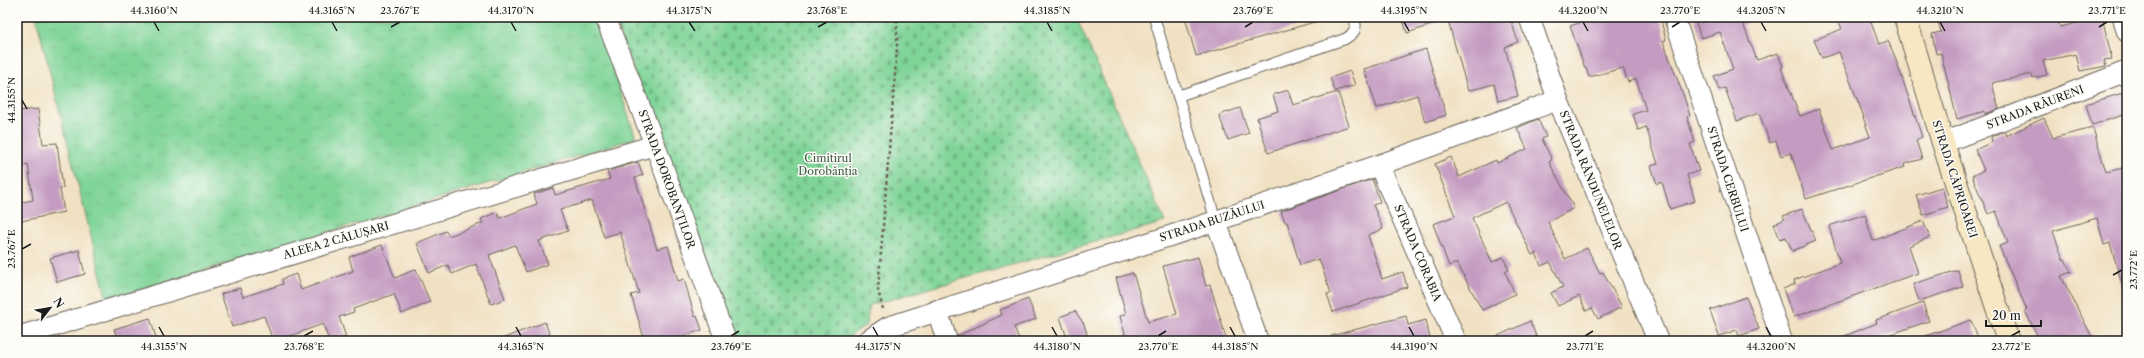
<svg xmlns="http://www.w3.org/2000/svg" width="2144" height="358" viewBox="0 0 2144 358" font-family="'Libre Caslon Text',serif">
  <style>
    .grass { fill: url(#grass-tufts); stroke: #4e785a }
    .cemetery { fill: url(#cemetery-stones); stroke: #4e785a }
    .building { fill: #c49bc1 }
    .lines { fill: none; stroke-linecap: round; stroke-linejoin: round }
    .lane-casing { stroke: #676156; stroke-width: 12 }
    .street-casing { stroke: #676156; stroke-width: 22 }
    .secondary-casing { stroke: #676156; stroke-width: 24 }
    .path { stroke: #676156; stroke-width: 2.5; stroke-dasharray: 3 3; stroke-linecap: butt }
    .lane { stroke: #fff; stroke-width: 10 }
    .street { stroke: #fff; stroke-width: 20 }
    .secondary { stroke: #f7e8c3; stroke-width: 22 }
    .ticks { fill: none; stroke: #1c1c1c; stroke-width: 1.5 }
    .labels { text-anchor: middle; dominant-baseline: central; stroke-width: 3; stroke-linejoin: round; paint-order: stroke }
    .street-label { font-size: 11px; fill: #1c1c1c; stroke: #fdfcf7 }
    .park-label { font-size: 11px; fill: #3f5c47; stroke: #fdfcf7 }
    .neatline { fill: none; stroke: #1c1c1c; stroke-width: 1.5 }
    .ticks-label { font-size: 10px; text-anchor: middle; fill: #1c1c1c }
  </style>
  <defs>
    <pattern id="grass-tufts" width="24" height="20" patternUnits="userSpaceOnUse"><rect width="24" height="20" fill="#7fd498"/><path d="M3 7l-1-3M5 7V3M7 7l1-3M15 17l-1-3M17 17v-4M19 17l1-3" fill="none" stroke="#6db582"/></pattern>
    <pattern id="cemetery-stones" width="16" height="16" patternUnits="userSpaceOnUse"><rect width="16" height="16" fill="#7fd498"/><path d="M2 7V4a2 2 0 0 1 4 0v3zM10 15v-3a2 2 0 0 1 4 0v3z" fill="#6db582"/></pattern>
  </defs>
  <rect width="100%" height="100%" fill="#fdfcf7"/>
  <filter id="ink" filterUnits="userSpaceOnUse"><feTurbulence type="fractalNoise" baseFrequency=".025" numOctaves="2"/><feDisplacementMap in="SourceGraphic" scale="8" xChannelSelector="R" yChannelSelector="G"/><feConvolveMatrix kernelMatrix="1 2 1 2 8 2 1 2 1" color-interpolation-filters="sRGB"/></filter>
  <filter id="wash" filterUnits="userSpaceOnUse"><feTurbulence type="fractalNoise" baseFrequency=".012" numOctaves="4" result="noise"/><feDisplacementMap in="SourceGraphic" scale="16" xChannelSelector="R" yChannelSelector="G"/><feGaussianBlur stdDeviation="0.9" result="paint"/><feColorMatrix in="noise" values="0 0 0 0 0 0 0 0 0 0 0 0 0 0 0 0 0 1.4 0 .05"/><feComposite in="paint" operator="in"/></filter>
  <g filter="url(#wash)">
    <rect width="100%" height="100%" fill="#f1e1c3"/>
    <polygon class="grass" points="36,17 595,17 636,138 107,300"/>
    <polygon class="cemetery" points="613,17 1076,17 1165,222 870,305 866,325 842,341 739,341"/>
    <g id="blocks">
      <g class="building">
        <polygon points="1185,17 1317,17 1318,21 1196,56"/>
        <polygon points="1402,17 1446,17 1446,20 1407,33"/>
        <polygon points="1447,17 1510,17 1518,42 1505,47 1518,96 1498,101 1494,84 1468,91"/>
        <polygon points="1597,17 1660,17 1666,40 1663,41 1684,97 1690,116 1687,117 1695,142 1690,144 1699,171 1687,175 1695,201 1670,209 1662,182 1657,184 1651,166 1658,164 1646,127 1638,130 1633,114 1646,110 1636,79 1628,82 1623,68 1589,77 1586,68 1585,68 1570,26"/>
        <polygon points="1694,17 1754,17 1755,20 1743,24 1757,60 1778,53 1783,67 1781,68 1800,116 1819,109 1833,150 1870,137 1863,117 1864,117 1839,52 1822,58 1814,40 1842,29 1837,17 1869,17 1879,44 1888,41 1895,57 1922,137 1916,140 1922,159 1904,164 1905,167 1806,199 1791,153 1781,156 1776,141 1770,143 1759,113 1737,121 1725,88 1719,90 1714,76 1733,69 1720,32 1701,38"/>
        <polygon points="1937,17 2058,17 2060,27 2102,17 2112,59 2104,60 2106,66 2080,71 2076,54 2043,61 2047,75 2033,78 2032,74 1992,83 1999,109 1985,114 1985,111 1957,119 1941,53 1936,54 1932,34 1941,32"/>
        <polygon points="1426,49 1446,115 1425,122 1417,95 1377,108 1364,69"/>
        <polygon points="1350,71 1355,85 1335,91 1330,78"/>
        <polygon points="1288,90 1293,105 1338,92 1349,126 1268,153 1257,118 1278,111 1273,95"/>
        <polygon points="2123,93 2127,104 2127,114 2092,125 2086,104"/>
        <polygon points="1240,108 1249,133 1228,140 1219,115"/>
        <polygon points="38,109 43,144 57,143 63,188 60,189 64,212 17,222 17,203 33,200 28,164 17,166 17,111"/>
        <polygon points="2044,118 2053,138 2093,128 2106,172 2123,168 2127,182 2127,288 2123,288 2110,243 2104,245 2097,218 2053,231 2063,260 2065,259 2071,272 2061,276 2094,341 2040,341 2025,311 2027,310 1999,246 2008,243 1996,211 1988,214 1972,176 1984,170 1975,150 1992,142 1991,137 2004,131 2006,136"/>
        <polygon points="1538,119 1546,137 1542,139 1552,160 1549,162 1574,208 1548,222 1565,259 1587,248 1600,273 1603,272 1622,307 1598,319 1592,308 1586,311 1579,296 1558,306 1551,293 1563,287 1550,262 1541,266 1536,253 1532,255 1506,202 1472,218 1492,262 1503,257 1509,270 1505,272 1515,294 1482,310 1457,263 1449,266 1433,224 1455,216 1435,164 1451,157 1459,177 1496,160 1497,163 1527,149 1517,128"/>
        <polygon points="638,162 643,175 635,178 657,249 668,246 678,281 684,279 695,317 697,316 702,330 667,341 645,341 631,295 639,293 620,232 604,237 592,200 560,210 568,231 539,241 548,264 526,272 515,245 489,255 505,299 491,304 476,264 452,274 448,265 429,273 417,243 446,231 449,236 483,223 481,219 497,212 500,218 537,204 534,194 553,188 555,195 610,179 607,171"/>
        <polygon points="1372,179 1380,202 1373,205 1383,229 1368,235 1382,279 1403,272 1407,287 1333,312 1327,294 1331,293 1319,259 1300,265 1287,222 1285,222 1281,211"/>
        <polygon points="1942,187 1948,207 1923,215 1916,195"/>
        <polygon points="1802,209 1816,241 1792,251 1786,237 1780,239 1774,224 1785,219 1783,216"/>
        <polygon points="1865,214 1873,241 1923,221 1930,237 1909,246 1918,273 1794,317 1783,289 1795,284 1794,280 1840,263 1829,226"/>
        <polygon points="382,245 395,278 416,269 430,302 402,314 394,294 353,309 354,312 339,317 346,337 334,341 329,341 323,324 287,337 289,341 273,341 264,316 232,327 221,294 240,288 243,297 283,284 282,279 296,274 301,290 353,271 349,257"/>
        <polygon points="79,250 85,274 57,282 50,258"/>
        <polygon points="1198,257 1206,286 1210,285 1227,341 1127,341 1120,316 1126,314 1116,278 1133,273 1148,322 1177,314 1163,266"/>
        <polygon points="1958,270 1963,287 1919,301 1913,284"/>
        <polygon points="1746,297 1759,329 1739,336 1737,330 1719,336 1710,310"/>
        <polygon points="1028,299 1036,319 1014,327 1020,341 958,341 957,336 1002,315 1000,310"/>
        <polygon points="1923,303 1929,321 1871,341 1832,341 1877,323 1876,320"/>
        <polygon points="1075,311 1084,324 1089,341 1068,341 1060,317"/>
        <polygon points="1406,316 1408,325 1426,320 1430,339 1422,341 1331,341 1331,336"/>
        <polygon points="150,318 157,341 118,341 114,329"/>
        <polygon points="1971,320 1979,341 1918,341 1917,339"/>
        <polygon points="1530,321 1538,341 1487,341"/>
        <polygon points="545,322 552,341 499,341 499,340"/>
      </g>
    </g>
  </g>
  <g filter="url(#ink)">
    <use href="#blocks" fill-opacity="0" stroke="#676156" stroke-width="1"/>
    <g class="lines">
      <g class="lane-casing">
        <g id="lane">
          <polyline points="1154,17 1216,221"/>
          <path d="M1178 96 1345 39C1355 33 1358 29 1354 17"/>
        </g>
      </g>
      <g class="street-casing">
        <g id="street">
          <polyline points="605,17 655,145 726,341"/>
          <polyline points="1529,17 1558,100 1658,341"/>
          <polyline points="1674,17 1782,341"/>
          <polyline points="2123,17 2127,32"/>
          <polyline points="1943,143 2127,71"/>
          <polyline points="1379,165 1456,341"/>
          <polyline points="1216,221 1258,341"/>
          <polyline points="937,310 947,341"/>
          <polyline points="17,337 655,145"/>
          <polyline points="867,341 888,327 1216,221 1379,165 1558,100"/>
        </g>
      </g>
      <g class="secondary-casing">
        <polyline id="secondary" points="1905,17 1943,143 2008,341"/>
      </g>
      <polyline class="path" points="883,309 878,290 897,48 897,17"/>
      <use href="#lane" class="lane"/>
      <use href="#street" class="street"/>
      <use href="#secondary" class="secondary"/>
    </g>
  </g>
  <path class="ticks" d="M154 22 159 31M332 22 337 31M511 22 516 31M689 22 695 31M1047 22 1052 31M1404 22 1409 31M1583 22 1588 31M1761 22 1766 31M1940 22 1945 31M391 27 400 22M818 27 827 22M1245 27 1253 22M1672 27 1680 22M2099 27 2107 22M22 100 27 109M22 249 31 244M2113 275 2122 270M159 327 164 336M516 327 521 336M873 327 878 336M1052 327 1057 336M1230 327 1235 336M1409 327 1414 336M1766 327 1771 336M304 336 313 331M731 336 739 331M1158 336 1166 331M1585 336 1593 331M2011 336 2020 331"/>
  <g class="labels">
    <g class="street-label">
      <text transform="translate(2035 107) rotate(-21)">STRADA RÂURENI</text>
      <text transform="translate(667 179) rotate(70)">STRADA DOROBANȚILOR</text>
      <text transform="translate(1728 179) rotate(72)">STRADA CERBULUI</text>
      <text transform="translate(1955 179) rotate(72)">STRADA CĂPRIOAREI</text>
      <text transform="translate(1591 180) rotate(68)">STRADA RÂNDUNELELOR</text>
      <text transform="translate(1212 221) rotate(-18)">STRADA BUZĂULUI</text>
      <text transform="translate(336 240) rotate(-16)">ALEEA 2 CĂLUȘARI</text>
      <text transform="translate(1418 253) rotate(67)">STRADA CORABIA</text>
    </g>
    <g class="park-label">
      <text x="828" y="158">Cimitirul<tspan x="828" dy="13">Dorobănția</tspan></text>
    </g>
  </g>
  <rect width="2144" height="358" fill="none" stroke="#fdfcf7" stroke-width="44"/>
  <g transform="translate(50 308) rotate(59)" stroke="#fdfcf7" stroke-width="3" paint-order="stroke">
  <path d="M0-3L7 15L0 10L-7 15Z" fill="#1c1c1c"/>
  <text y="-6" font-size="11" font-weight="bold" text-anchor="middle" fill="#1c1c1c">N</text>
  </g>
  <path d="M1986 320v6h55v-6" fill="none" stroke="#1c1c1c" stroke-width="2"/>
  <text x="1992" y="320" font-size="12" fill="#1c1c1c" stroke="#fdfcf7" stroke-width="3" paint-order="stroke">20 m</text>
  <rect x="22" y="22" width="2100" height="314" class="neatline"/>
  <g class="ticks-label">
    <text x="154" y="14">44.3160°N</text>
    <text x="332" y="14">44.3165°N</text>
    <text x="400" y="14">23.767°E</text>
    <text x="511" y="14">44.3170°N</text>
    <text x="689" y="14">44.3175°N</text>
    <text x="827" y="14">23.768°E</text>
    <text x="1047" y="14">44.3185°N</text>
    <text x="1253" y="14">23.769°E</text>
    <text x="1404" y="14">44.3195°N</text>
    <text x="1583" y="14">44.3200°N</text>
    <text x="1680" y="14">23.770°E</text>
    <text x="1761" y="14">44.3205°N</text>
    <text x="1940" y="14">44.3210°N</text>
    <text x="2107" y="14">23.771°E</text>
    <text transform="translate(11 100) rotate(-90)" y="4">44.3155°N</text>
    <text transform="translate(11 249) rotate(-90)" y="4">23.767°E</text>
    <text transform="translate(2133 270) rotate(-90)" y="4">23.772°E</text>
    <text x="164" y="350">44.3155°N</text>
    <text x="304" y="350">23.768°E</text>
    <text x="521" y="350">44.3165°N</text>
    <text x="731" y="350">23.769°E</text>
    <text x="878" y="350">44.3175°N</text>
    <text x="1057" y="350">44.3180°N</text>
    <text x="1158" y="350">23.770°E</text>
    <text x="1235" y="350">44.3185°N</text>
    <text x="1414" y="350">44.3190°N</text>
    <text x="1585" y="350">23.771°E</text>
    <text x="1771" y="350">44.3200°N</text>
    <text x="2011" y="350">23.772°E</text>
  </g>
</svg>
